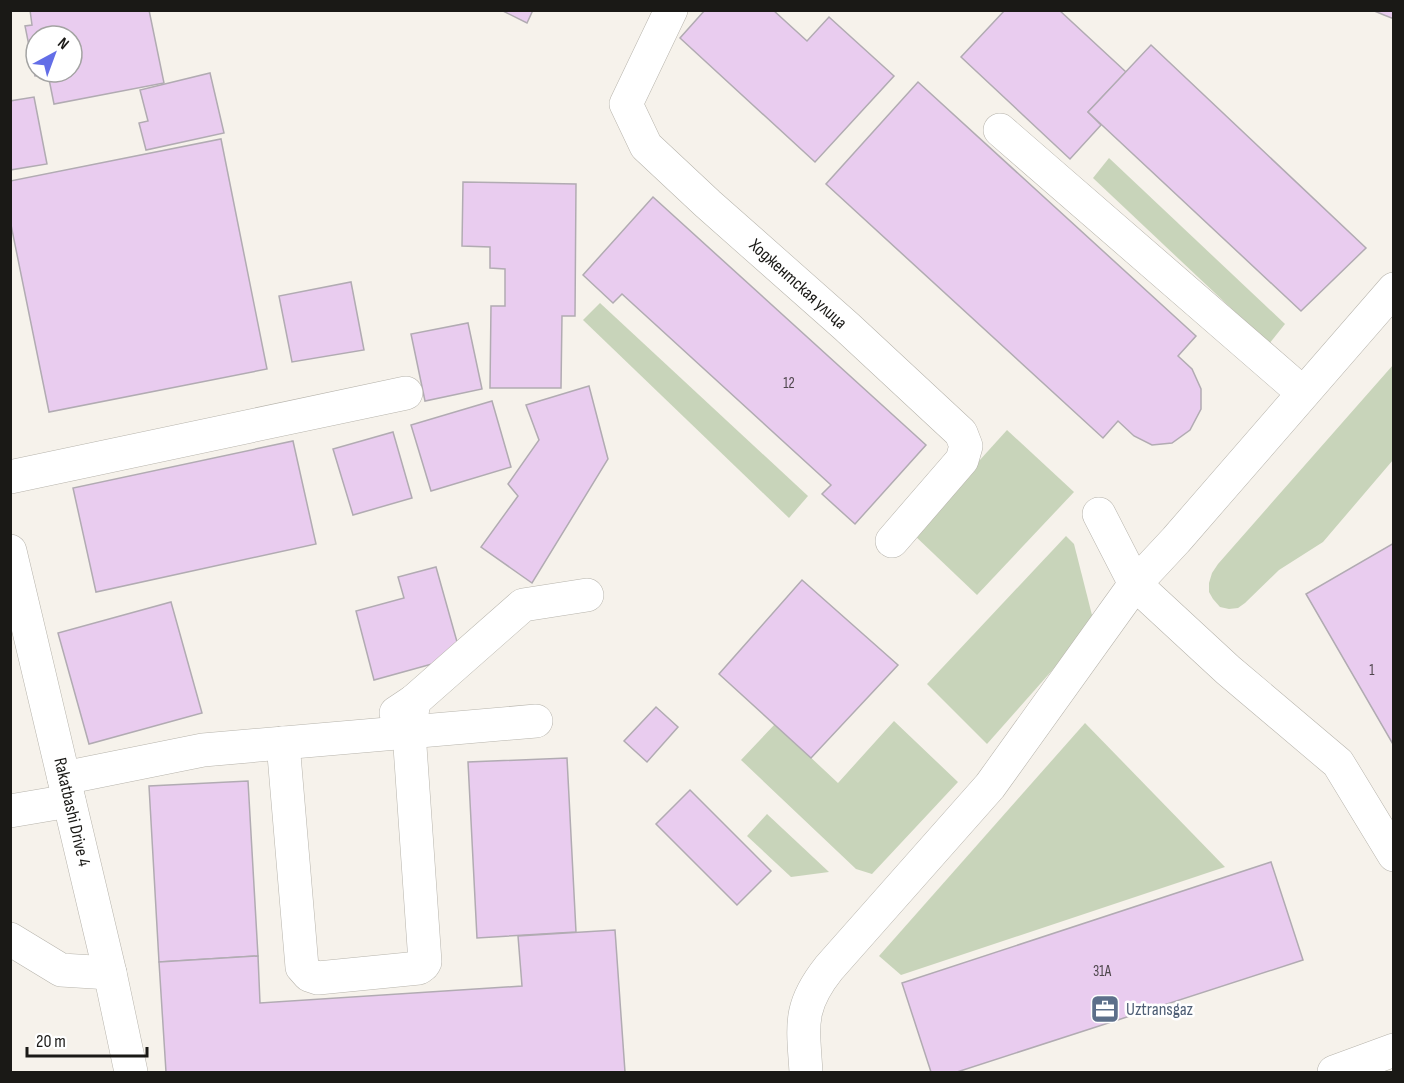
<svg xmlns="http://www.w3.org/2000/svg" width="1404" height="1083" viewBox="0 0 1404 1083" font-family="'Sofia Sans Condensed',sans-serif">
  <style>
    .green { fill: #c8d4ba }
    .building { fill: #e9ccef; stroke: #b1abb2; stroke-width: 1.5; fill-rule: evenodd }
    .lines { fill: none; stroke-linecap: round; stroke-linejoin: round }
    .minor-casing { stroke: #b7b4ac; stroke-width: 34 }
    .major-casing { stroke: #b7b4ac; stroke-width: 34 }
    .minor { stroke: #fff; stroke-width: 33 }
    .major { stroke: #fff; stroke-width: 33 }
    .labels { text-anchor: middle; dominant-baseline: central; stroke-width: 5; stroke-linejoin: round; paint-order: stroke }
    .number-label { font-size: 15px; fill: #4e464c }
    .street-label { font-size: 18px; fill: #1a1916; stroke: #fff }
    .service-label { font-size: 18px; fill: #4e5e75; stroke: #fff; text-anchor: start }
  </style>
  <rect width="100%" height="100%" fill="#f6f2eb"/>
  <g class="green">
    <polygon points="1109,158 1285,324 1269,344 1093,178"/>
    <polygon points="600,303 808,496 789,518 583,320"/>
    <polygon points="1393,365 1393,460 1323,542 1279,570 1245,603 1238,608 1229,609 1220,607 1213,599 1209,592 1209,583 1212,573 1218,564"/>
    <polygon points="1007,430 1074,492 977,595 913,534"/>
    <polygon points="1066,536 1074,544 1094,623 987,744 927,684"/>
    <polygon points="894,721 958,782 872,874 856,869 741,760 775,724 838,783"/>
    <polygon points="1085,723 1225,867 901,975 879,956"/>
    <polygon points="767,814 829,872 791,877 747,836"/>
  </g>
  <g class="building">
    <path d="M30 10H149L164 83 54 104 48 74 35 76 25 26 32 25ZM36 36H72V72H36Z"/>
    <polygon points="501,10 533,10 527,23"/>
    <polygon points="705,10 773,10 807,41 829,17 894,76 815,162 680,38"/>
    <polygon points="1005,10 1059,10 1126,72 1088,112 1101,125 1070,159 961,57"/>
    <polygon points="1372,10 1394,10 1394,19 1384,15"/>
    <polygon points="1151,45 1366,248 1301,311 1088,112"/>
    <polygon points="210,73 224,133 146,150 139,123 148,121 140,90"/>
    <polygon points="918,82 1196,336 1178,356 1192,369 1201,389 1201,409 1190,430 1172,443 1152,445 1134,436 1118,421 1103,438 826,184"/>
    <polygon points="34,97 47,164 10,170 10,101"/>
    <polygon points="221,139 267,369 49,412 10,220 10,181"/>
    <polygon points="463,182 576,184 575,316 562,316 561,388 490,388 491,306 505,306 505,269 490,268 490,247 462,246"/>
    <polygon points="653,197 926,445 855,524 822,494 831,485 622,294 613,303 583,275"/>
    <polygon points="351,282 364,350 292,362 279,296"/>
    <polygon points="468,323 482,389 425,401 411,334"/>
    <polygon points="589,386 608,459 532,583 481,547 518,496 508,484 539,440 526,405"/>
    <polygon points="492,401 511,467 431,491 411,425"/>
    <polygon points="393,432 412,498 353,515 333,449"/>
    <polygon points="293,441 316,544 96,592 73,488"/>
    <polygon points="1394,543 1394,746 1306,594"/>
    <polygon points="436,567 461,656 374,680 356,611 404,598 398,577"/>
    <polygon points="802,580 898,665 811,758 719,674"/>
    <polygon points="171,602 202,713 89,744 58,633"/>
    <polygon points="656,707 678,727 647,762 624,741"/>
    <polygon points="567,758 576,932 477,938 468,762"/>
    <polygon points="248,781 258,956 159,962 149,786"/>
    <polygon points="690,790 771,871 737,905 656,824"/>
    <polygon points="1271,862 1303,960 957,1072 931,1072 902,983"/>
    <polygon points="615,930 625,1072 166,1072 159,962 258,956 260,1003 522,986 518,936"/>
  </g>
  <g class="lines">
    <g class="minor-casing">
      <g id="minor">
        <polyline points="671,10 626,104 646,146 708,204 847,327 961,433 966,446 962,460 892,541"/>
        <polyline points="1000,130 1303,393"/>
        <polyline points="10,477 406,393"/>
        <polyline points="1099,514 1135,584 1228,670 1338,763 1394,855"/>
        <polyline points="10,551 110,973 131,1072"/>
        <polyline points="396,713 414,701 523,605 587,595"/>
        <polyline points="283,743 302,967 309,975 318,978 419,968 423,965 425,962 409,732 414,701"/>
        <polyline points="64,778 203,750 536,721"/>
        <polyline points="10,811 69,801"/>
        <polyline points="10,939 61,970 110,973"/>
        <path d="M806 1072C803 1025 798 1007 829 968L990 786 1135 584 1176 540 1394 289"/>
      </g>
    </g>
    <g class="major-casing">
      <polyline id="major" points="1334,1072 1394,1050"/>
    </g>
    <use href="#minor" class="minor"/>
    <use href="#major" class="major"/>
  </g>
  <defs>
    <g id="office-square" transform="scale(1.5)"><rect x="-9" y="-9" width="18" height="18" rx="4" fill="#5c6f8a" stroke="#fff"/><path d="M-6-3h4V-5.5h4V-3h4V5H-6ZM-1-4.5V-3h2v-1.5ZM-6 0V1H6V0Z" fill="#fff"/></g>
  </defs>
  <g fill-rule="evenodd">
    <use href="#office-square" x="1105" y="1009"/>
  </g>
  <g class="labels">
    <g class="number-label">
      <text x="789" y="383">12</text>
      <text x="1372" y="670">1</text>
      <text x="1102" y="971">31A</text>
    </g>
    <g class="street-label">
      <text transform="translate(798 284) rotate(42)">Ходжентская улица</text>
      <text transform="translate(72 812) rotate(77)">Rakatbashi Drive 4</text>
    </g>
    <g class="service-label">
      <text x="1126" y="1009">Uztransgaz</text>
    </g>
  </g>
  <rect width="1404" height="1083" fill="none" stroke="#1a1916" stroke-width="24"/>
  <g transform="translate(54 54) rotate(41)"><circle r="28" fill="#ffffff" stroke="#a3a3a2" stroke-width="1.5"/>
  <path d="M0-4.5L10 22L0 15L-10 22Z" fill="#636ee7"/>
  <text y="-9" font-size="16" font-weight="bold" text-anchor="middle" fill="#1a1916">N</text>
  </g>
  <path d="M27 1047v9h120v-9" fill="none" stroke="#1a1916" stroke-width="3"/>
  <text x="36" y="1047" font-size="18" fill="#1a1916" stroke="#ffffff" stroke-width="4.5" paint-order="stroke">20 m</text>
</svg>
